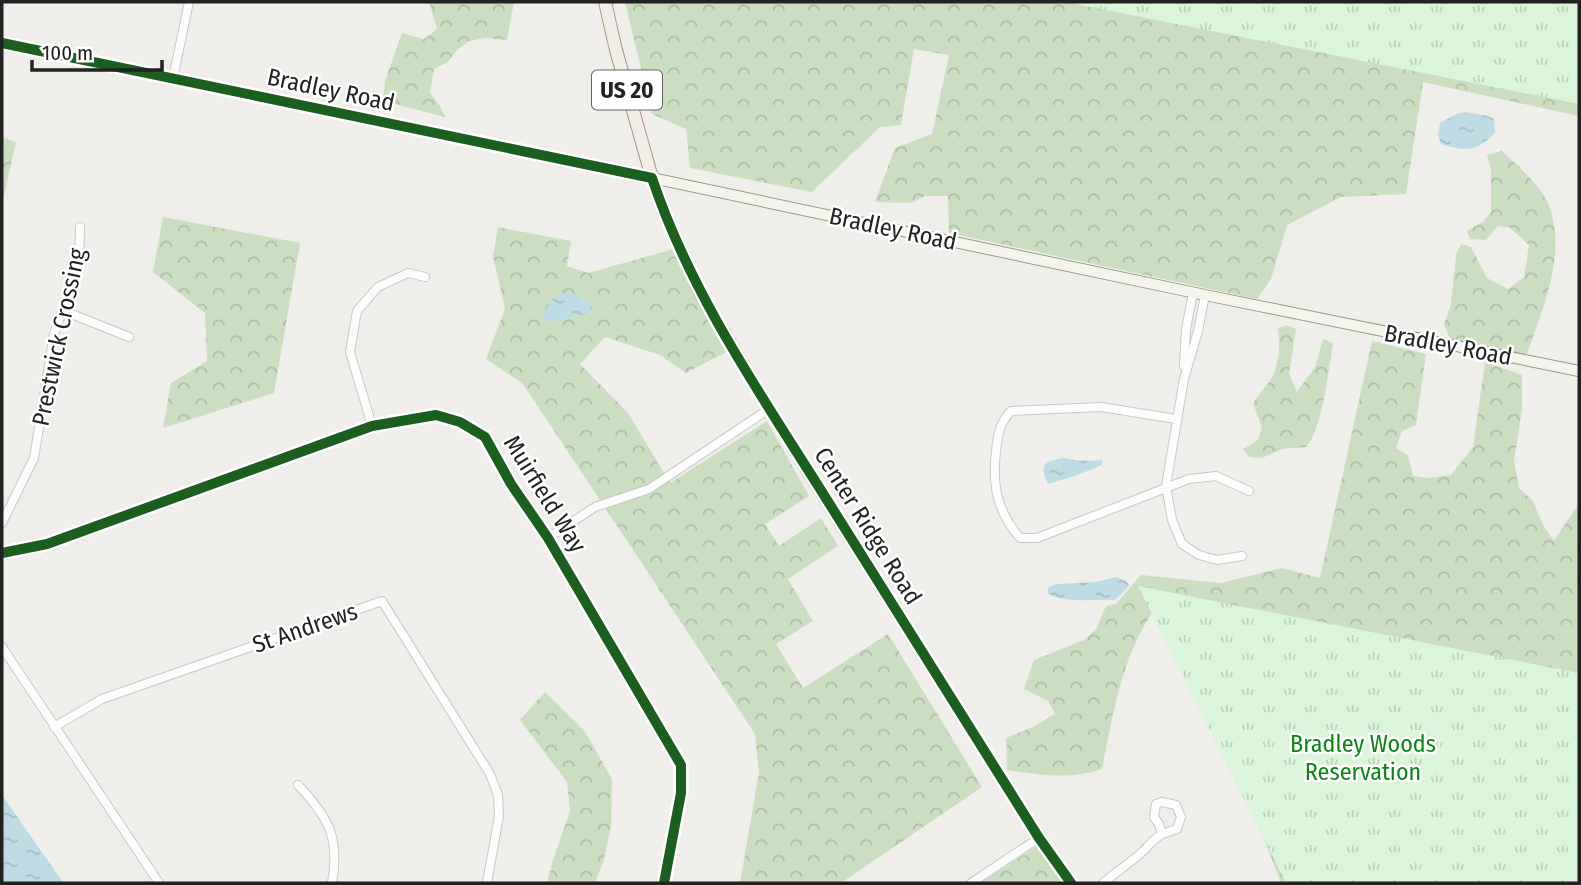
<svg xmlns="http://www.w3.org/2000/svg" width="1581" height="885" viewBox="0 0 1581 885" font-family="'Fira Sans Condensed',sans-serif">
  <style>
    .forest { fill: url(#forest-crowns); fill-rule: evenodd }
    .park { fill: url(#park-tufts) }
    .water { fill: url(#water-ripples) }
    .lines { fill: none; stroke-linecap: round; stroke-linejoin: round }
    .street-casing { stroke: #c9c8c7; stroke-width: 10 }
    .secondary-casing { stroke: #999a82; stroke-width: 12 }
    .primary-casing { stroke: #a79c86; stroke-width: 14 }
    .street { stroke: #fdfcfc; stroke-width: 8 }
    .secondary { stroke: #f4f4ed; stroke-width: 10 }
    .primary { stroke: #f3ede7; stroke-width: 12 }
    .cycleway-casing { stroke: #fff; stroke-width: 15 }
    .cycleway { stroke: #1b5e20; stroke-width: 10 }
    .labels { text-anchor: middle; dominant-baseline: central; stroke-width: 5; stroke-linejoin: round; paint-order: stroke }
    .shield { fill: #fff; stroke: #646464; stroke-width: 2 }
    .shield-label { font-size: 23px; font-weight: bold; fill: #222 }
    .street-label { font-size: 24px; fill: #222; stroke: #fff }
    .park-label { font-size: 24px; fill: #0c8416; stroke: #fff }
  </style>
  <defs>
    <pattern id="forest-crowns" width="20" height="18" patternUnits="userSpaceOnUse" patternTransform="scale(1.75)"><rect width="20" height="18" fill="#cbdec1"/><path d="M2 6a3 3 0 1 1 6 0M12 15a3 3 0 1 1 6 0" fill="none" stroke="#aebea6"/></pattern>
    <pattern id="park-tufts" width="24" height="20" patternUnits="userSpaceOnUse" patternTransform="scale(1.75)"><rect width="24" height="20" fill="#daf5da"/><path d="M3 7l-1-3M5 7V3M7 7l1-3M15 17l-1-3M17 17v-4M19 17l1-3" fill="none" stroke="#bbd2bb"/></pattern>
    <pattern id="water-ripples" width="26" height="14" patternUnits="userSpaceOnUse" patternTransform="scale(1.75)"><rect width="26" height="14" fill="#bfdbe3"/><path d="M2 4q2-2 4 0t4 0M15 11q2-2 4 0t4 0" fill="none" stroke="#a4bcc2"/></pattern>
  </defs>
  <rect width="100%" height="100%" fill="#f0eeeb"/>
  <g class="forest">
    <polygon points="429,2 514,2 507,40 485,38 469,41 458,49 448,62 434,69 430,93 440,106 445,117 383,101 385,81 402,33 424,39 437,29"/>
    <polygon points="625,2 1579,2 1579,116 1423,82 1406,194 1341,197 1287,225 1271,279 1257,299 949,233 948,196 925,196 911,203 875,202 895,148 932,134 949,55 914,49 901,125 880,127 812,192 690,168 686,129 652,114"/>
    <polygon points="2,137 16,142 2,204"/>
    <path d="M1502 151C1518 166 1543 187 1550 208 1566 258 1543 307 1527 354L1450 339 1444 324 1451 304 1456 255 1461 244 1471 247 1487 278 1508 289 1524 277 1529 245 1509 227 1498 226 1486 240 1470 239 1467 231 1483 222 1491 212V170L1487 155Z"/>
    <polygon points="163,217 300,243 274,393 163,428 171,383 207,361 205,313 153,272"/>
    <path d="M498 227 571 241 567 266 588 273 674 249 730 350 686 373 660 355 605 337 580 364 628 413 670 483 767 421 809 496 765 524 779 546 821 518 838 546 788 579 813 621 776 644 803 688 888 634 982 787 841 883H740L759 772 755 734 523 384 486 359 505 309 493 256ZM581 297 591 306 588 313 557 321Z"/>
    <path d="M1286 325 1296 329 1289 374 1297 392 1315 367 1323 339 1333 343C1329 368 1322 431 1306 447L1282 449 1262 458 1249 457 1243 449 1258 440 1262 427 1253 404C1259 393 1269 384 1273 375 1279 362 1281 341 1277 329Z"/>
    <path d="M1372 341 1426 354 1416 425 1402 431 1396 448 1408 455 1413 476 1429 478 1451 475 1473 447 1485 362 1522 375V409L1514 461 1519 488 1533 501 1544 527 1554 541 1579 503V883H1281L1264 839 1152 613C1121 659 1113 715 1102 769 1070 780 1040 775 1007 770L1006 738 1033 727 1055 714 1048 701 1024 689 1034 660 1084 640 1096 629 1106 606 1116 604 1141 575 1221 583 1282 568 1320 578Z"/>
    <polygon points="545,692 584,730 612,779 611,827 604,859 595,883 547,883 553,860 570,811 567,782 520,720"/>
    <polygon points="1039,845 1065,883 980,883"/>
  </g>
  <g class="park">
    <polygon points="1066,2 1579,2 1579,104"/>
    <polygon points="1138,586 1579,673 1579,883 1286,883"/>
  </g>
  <g class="water">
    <path d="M1466 112 1488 116 1494 119 1495 132C1478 153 1464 151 1441 144L1438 135 1440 123 1457 114Z"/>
    <path d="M569 292C578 296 590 301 592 310L588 313 557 321 547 320 543 315C549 302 555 294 569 292Z"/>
    <path d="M1063 458 1081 461 1102 460V465L1075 476 1048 484C1039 465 1043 461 1063 458Z"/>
    <path d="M1117 577 1127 582 1129 586 1115 600C1094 599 1065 604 1047 593L1049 587 1057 584 1095 582Z"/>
    <polygon points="2,795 60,878 63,883 2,883"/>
  </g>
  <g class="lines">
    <g class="street-casing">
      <g id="street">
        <polyline points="173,78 189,2"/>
        <polyline points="1205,295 1198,331 1184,379 1166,486 1172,520 1182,544 1199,555 1217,560 1242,556"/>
        <polyline points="64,311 129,337"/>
        <polyline points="1184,366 1186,329 1193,293"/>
        <path d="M1176 419 1101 407 1011 411C999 424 998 434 996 451 992 486 997 511 1020 538H1037L1189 479 1216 476 1249 491"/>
        <polyline points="372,426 350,352 357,311 378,287 408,273 425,277"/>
        <polyline points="2,523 34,458 54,334 79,264 80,227"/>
        <polyline points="548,538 595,507 649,489 769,409"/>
        <polyline points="2,553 47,544 372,426 436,415 460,422 485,437 511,484 548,538 681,765 681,793 664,883"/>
        <polyline points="2,647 159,883"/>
        <polyline points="54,727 102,699 382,601 490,774 498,795 499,816 487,883"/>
        <path d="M298 785C329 818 340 838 332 883"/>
        <polyline points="971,883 1039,838"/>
        <path d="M1103 883C1115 873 1128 864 1140 854 1148 847 1152 840 1162 834L1177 829 1181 817 1176 805 1162 802 1156 804 1154 817 1159 824 1162 834"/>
      </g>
    </g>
    <g class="secondary-casing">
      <polyline id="secondary" points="2,43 444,134 1205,295 1579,371"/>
    </g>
    <g class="primary-casing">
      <polyline id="primary" points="605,2 616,50 652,178 663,210 701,294 769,409 1039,838 1071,883"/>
    </g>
    <use href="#street" class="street"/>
    <use href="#secondary" class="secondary"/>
    <use href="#primary" class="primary"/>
    <g class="cycleway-casing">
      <g id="cycleway">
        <path d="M2 43 652 178C689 289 755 386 817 484 891 602 965 720 1039 838L1071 883"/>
        <polyline points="2,553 47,544 372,426 436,415 460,422 485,437 511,484 548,538 681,765 681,793 664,883"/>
      </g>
    </g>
    <use href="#cycleway" class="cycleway"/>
  </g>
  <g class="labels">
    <rect class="shield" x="592" y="70.5" width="70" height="39" rx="5"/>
    <g class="shield-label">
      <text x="627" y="90">US 20</text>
    </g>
    <g class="street-label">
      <text transform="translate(331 90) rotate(12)">Bradley Road</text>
      <text transform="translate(893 229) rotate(12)">Bradley Road</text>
      <text transform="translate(59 337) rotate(-78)">Prestwick Crossing</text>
      <text transform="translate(1448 345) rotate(11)">Bradley Road</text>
      <text transform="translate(545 494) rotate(58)">Muirfield Way</text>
      <text transform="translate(868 526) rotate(58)">Center Ridge Road</text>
      <text transform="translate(305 628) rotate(-19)">St Andrews</text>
    </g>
    <g class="park-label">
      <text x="1363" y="744">Bradley Woods<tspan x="1363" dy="28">Reservation</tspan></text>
    </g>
  </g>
  <rect width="1581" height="885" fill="none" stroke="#222222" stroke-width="7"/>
  <path d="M32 60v10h130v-10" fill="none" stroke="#222222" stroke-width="3.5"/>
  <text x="42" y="60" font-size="21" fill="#222222" stroke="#ffffff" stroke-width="5" paint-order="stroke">100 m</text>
</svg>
